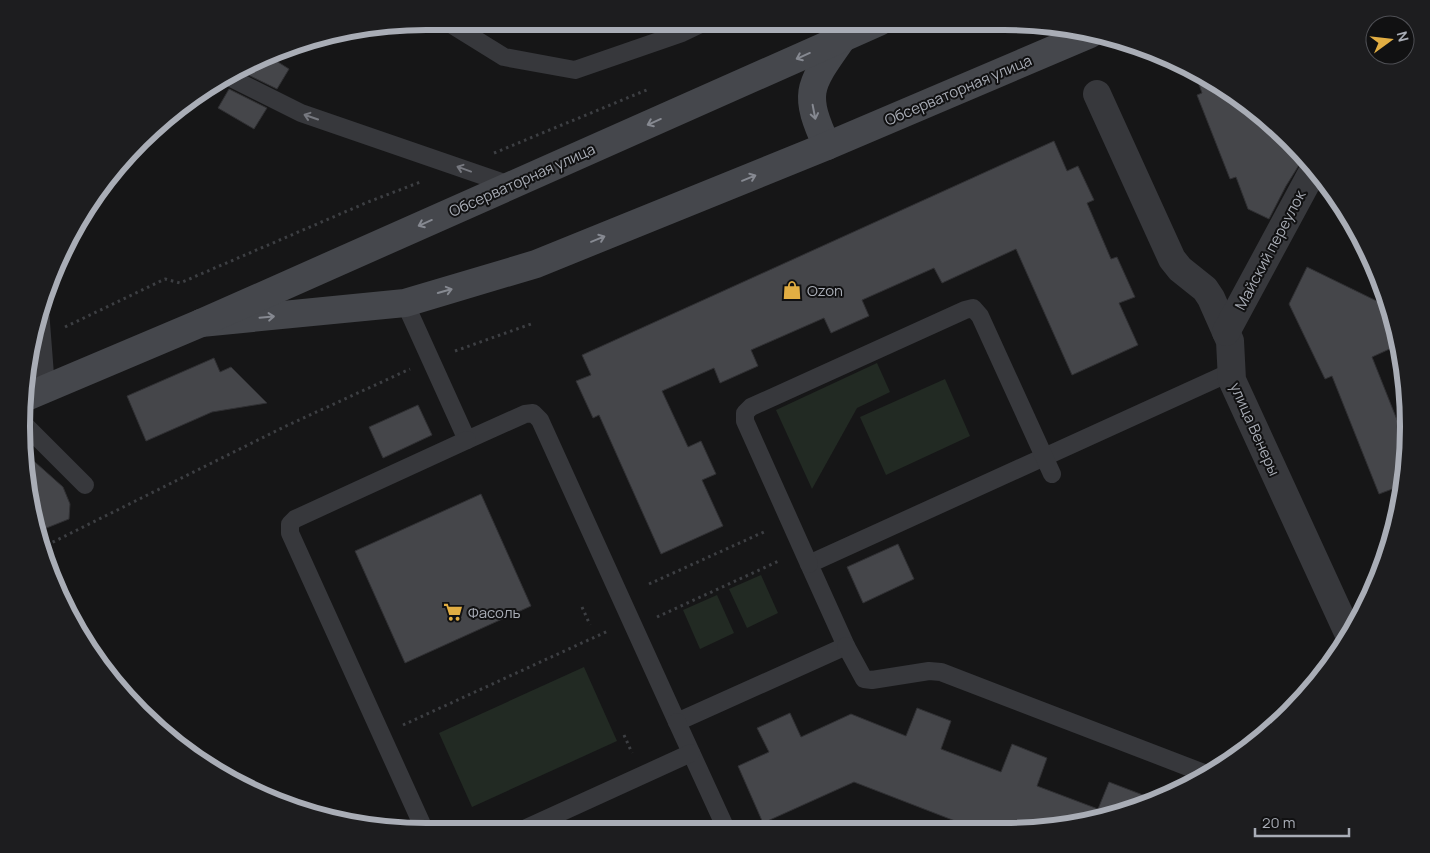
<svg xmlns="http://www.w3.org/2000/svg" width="1430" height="853" viewBox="0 0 1430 853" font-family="Manrope,sans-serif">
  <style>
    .green { fill: #222a23 }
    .building { fill: #45464a; stroke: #303033 }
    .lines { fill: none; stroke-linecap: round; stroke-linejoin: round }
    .path { stroke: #3d3f43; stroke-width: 3; stroke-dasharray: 2.5 4; stroke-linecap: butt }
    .lane { stroke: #37383c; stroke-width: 18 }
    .street { stroke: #37383c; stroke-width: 28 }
    .secondary { stroke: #45474c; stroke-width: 28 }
    .oneway { stroke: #868991 }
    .oneway2 { stroke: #76787f }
    .labels { text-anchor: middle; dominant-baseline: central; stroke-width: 4; stroke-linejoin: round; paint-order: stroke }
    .street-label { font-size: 15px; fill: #a9adb6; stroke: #111112 }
    .poi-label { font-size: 15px; fill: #a9adb6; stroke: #111112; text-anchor: start }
    .rim { fill: none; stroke: #a9adb6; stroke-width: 6 }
  </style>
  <rect width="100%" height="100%" fill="#161617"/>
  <g class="green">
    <polygon points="877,363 890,392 857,408 812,489 776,410"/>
    <polygon points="945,379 970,436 886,475 860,417"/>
    <polygon points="761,575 778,613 747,628 729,589"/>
    <polygon points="717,595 734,633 700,649 683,610"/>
    <polygon points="584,667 617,741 472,807 439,733"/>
  </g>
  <g class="building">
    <polygon points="270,57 289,69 277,89 242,72"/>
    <polygon points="1195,73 1229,90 1275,128 1279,136 1292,143 1304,157 1286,186 1269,219 1248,209 1236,177 1230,179 1197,95 1202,93"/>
    <polygon points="229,89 267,108 254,129 218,108"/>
    <polygon points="1054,141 1067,171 1078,166 1094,200 1087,203 1111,259 1117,257 1135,297 1119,303 1138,345 1072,375 1016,249 942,283 934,268 862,300 869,316 831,333 824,318 751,350 758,366 720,383 714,368 662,391 688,447 701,441 716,474 702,480 723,526 661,554 599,415 593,418 576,381 591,375 582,355"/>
    <polygon points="1307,267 1389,307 1398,338 1394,347 1372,357 1407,445 1403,485 1379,494 1332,376 1325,379 1289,304"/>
    <polygon points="214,358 220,372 231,367 267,403 212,412 146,441 127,396"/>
    <polygon points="418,405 432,435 383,458 369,427"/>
    <polygon points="26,454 63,487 70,504 69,519 39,531"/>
    <polygon points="481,494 531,606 405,663 355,551"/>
    <polygon points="898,544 914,579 863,603 847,567"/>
    <polygon points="917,708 951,721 941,749 1001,772 1012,744 1047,758 1037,786 1098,809 1109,782 1156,800 1133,810 1030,831 981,831 854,782 763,823 738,766 769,752 757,728 790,713 801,737 851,714 906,736"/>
  </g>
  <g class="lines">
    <g class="path">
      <polyline points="494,153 649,89"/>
      <polyline points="65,327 165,279 180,283 368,202 423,181"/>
      <polyline points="455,351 531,324"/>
      <polyline points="41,548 286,426 410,369"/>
      <polyline points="649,584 766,531"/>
      <polyline points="582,607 590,625"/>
      <polyline points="657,617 781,560"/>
      <polyline points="403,725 608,631"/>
      <polyline points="624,735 632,753"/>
    </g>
    <g class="lane">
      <polyline points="446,21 504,57 575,70 682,33 705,22"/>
      <polyline points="231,78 301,113 510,185"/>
      <polyline points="405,303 467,440 525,414 533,413 540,420 677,722 846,646 809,564 1231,372"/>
      <polyline points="40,310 46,388"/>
      <polyline points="22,422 85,485"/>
      <polyline points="809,564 745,421 745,413 751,407 965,310 973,308 980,316 1052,474"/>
      <polyline points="846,646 864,679 872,680 929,671 941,672 1209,775"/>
      <polyline points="677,722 727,831"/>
      <polyline points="425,831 290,533 290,524 295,519 467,440"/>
      <polyline points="520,831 691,753"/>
    </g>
    <g class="street">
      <polyline points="1097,94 1172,259 1180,269 1205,289 1211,298 1230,341 1232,380 1349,635"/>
      <polyline points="1226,332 1314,169"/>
    </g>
    <g class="secondary">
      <path d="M827 146C802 92 809 86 842 39"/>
      <polyline points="201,323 405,303 536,264 827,146 1090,34"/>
      <polyline points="26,397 201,323 879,22"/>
    </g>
  </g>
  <defs><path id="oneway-shaft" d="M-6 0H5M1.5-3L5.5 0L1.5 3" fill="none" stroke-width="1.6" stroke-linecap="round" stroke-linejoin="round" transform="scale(1.25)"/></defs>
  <g class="oneway">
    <use href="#oneway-shaft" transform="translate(803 56) rotate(156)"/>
    <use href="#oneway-shaft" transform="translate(814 112) rotate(79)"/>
    <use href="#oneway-shaft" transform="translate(654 122) rotate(156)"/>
    <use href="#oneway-shaft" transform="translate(749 178) rotate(-22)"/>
    <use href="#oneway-shaft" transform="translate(425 223) rotate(156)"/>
    <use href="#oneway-shaft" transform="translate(598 239) rotate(-22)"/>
    <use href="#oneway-shaft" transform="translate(445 291) rotate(-16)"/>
    <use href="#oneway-shaft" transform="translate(267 317) rotate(-5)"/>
  </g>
  <g class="oneway2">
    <use href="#oneway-shaft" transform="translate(311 117) rotate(-161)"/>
    <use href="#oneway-shaft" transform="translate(464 169) rotate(-160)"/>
  </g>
  <defs>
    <g id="shop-bare" transform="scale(1.5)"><path d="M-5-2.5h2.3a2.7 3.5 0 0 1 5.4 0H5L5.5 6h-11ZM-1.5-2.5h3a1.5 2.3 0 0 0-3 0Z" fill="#e2ae43" stroke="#111112" stroke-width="2.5" paint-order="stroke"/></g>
    <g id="supermarket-bare" transform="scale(1.5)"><path d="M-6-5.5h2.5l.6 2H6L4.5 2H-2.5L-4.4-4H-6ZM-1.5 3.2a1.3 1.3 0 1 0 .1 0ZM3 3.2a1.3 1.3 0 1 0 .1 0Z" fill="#e2ae43" stroke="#111112" stroke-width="2.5" paint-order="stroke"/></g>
  </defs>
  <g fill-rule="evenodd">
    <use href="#shop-bare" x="792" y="290"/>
    <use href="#supermarket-bare" x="453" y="612"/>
  </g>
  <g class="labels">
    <g class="street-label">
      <text transform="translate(958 90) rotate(-23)">Обсерваторная улица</text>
      <text transform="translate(522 180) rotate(-24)">Обсерваторная улица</text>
      <text transform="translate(1270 250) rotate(-62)">Майский переулок</text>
      <text transform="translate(1255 429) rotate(66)">улица Венеры</text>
    </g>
    <g class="poi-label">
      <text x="807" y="290">Ozon</text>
      <text x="468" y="612">Фасоль</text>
    </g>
  </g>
  <path d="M0 0H1430V853H0ZM426 30H1004A396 396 0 0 1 1400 426V427A396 396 0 0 1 1004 823H426A396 396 0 0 1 30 427V426A396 396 0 0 1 426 30Z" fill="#1d1d1f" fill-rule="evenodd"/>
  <path class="rim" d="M426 30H1004A396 396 0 0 1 1400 426V427A396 396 0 0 1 1004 823H426A396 396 0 0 1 30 427V426A396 396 0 0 1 426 30Z"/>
  <g transform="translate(1390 40) rotate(75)"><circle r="24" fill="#111112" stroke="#4e4f54"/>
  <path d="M0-4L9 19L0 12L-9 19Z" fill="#e2ae43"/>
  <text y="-8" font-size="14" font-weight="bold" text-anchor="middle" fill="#a9adb6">N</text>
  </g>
  <path d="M1255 828v8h94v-8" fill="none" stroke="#a9adb6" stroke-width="2.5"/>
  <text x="1262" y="828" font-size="15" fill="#a9adb6" stroke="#111112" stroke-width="4" paint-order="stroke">20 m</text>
</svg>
